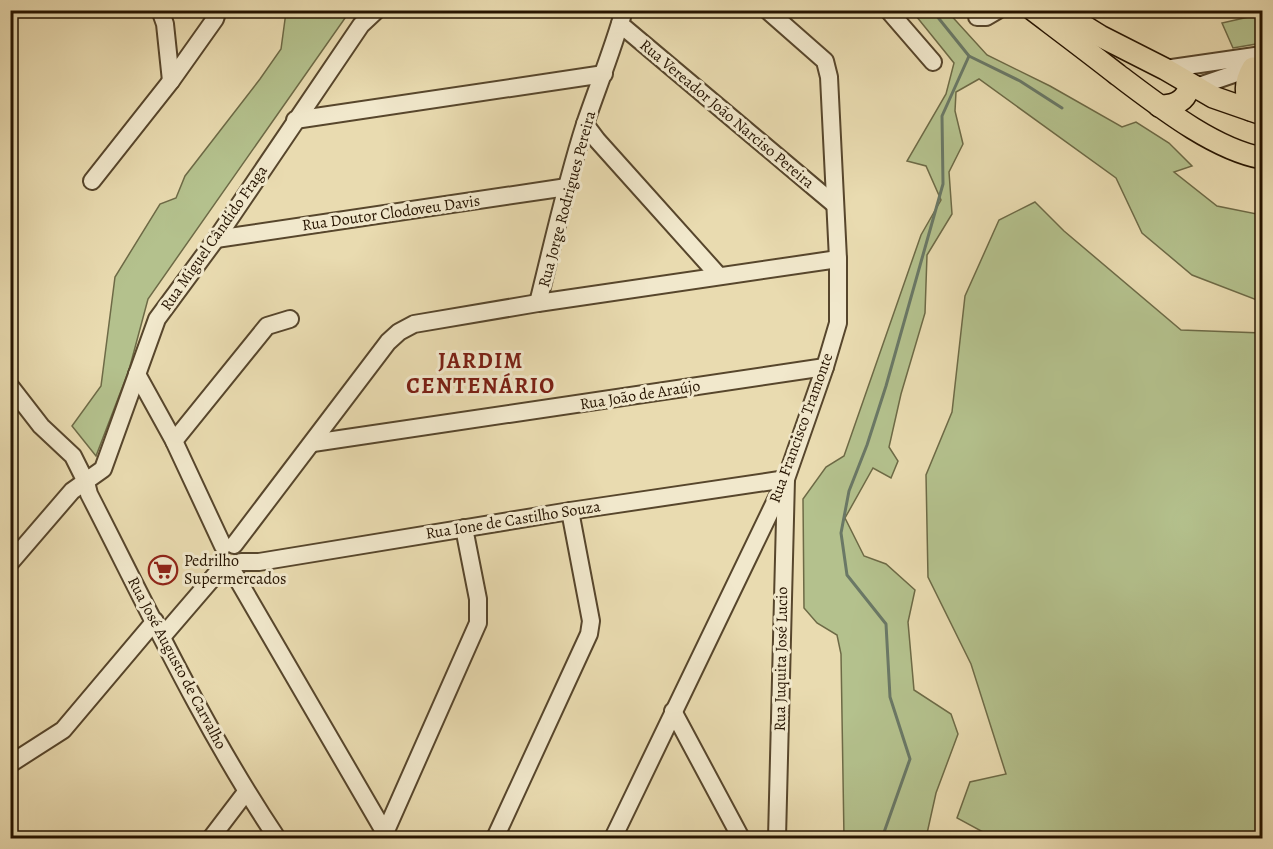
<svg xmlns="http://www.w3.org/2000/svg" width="1273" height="849" viewBox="0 0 1273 849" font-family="Alegreya,serif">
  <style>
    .green { fill: #b4c18d; stroke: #6d6a46; stroke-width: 1.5 }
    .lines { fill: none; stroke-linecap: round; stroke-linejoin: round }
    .stream { stroke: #6a7866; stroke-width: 3 }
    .minor-casing { stroke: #57462c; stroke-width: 20 }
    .major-casing { stroke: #261400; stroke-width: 24 }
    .minor { stroke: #f1e8cc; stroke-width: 16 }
    .major { stroke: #e9dbb0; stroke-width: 21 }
    .labels { text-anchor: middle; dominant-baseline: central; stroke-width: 6; stroke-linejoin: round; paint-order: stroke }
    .street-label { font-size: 16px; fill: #261400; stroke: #f1e8cc }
    .poi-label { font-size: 16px; fill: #261400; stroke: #f1e8cc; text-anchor: start }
    .district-label { font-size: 22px; font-weight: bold; letter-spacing: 1.5px; fill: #7a1f14; stroke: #f1e8cc }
  </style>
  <rect width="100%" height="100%" fill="#e9dbb0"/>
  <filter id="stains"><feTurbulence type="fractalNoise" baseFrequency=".00333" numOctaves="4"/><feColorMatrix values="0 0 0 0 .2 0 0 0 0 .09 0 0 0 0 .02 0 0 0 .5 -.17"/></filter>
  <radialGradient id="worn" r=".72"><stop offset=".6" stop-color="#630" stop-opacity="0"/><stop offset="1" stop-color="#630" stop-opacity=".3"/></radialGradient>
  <g class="green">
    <polygon points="284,11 350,11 148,299 129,370 96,456 72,426 101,386 115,277 160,204 176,198 185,176 260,79 281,49 286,12"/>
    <polygon points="912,11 947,11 987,55 1050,86 1122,127 1136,122 1169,143 1192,166 1174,172 1217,206 1262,215 1262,302 1192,275 1142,233 1116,178 979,79 956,92 955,111 963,144 949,172 952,214 927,255 925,313 901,394 889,447 898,461 891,478 873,468 845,518 864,556 886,564 915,590 908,622 914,690 951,714 958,734 936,793 926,838 844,838 841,654 837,635 817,623 804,608 803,499 826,467 844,456 921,235 941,200 926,166 907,161 946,94 954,63"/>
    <polygon points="1262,14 1262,43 1233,48 1222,23"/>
    <polygon points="1035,202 1064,231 1181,330 1262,333 1262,838 994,838 957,818 970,782 1006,774 971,664 928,577 926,475 952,412 965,296 999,220"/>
  </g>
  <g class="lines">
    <g class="stream">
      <polyline points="932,10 969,56 1020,81 1062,108"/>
      <polyline points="882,838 910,759 890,697 886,624 847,575 841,533 849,491 867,445 886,386 943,184 942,116 969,56"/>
    </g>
    <g class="minor-casing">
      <g id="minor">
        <polyline points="160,10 165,24 171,81"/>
        <polyline points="888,10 933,62"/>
        <polyline points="977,17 986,17 998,10"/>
        <polyline points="620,24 834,204"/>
        <polyline points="1165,69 1262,55"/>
        <polyline points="1196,87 1260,65"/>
        <polyline points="295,120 604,74"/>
        <polyline points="585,124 597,140 719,276"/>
        <polyline points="92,181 171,81 215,19 218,10"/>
        <polyline points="216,239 567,187"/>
        <path d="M538 303C553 243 566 183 585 124 598 86 613 49 624 10"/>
        <polyline points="137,374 174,441 223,546"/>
        <path d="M10 386 41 426 73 456 86 482 89 494C148 609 205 731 277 838"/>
        <polyline points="174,441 267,326 290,319"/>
        <polyline points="313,443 825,367"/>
        <polyline points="234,545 388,342 399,332 414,324 538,303 838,259"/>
        <polyline points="241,562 259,562 570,511 786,479 777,838"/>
        <polyline points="10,563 72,491 103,469 157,319 216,239 361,25 377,10"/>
        <polyline points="231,568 388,838"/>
        <polyline points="162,637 223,566"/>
        <polyline points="673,711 741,838"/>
        <polyline points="10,764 63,730 155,621"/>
        <polyline points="385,833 478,623 478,599 464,528"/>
        <polyline points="211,838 246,792"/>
        <polyline points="495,838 589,634 591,621 570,511"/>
        <polyline points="613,838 786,479 825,367 838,323 838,259 829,77 825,61 767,10"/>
      </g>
    </g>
    <g class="major-casing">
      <g id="major">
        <path d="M1033 10C1062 32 1090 53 1118 75 1158 105 1213 149 1262 158"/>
        <polyline points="1058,10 1100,36 1165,69 1213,97 1262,114"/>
        <path d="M1159 106C1171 106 1184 103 1188 90L1196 87"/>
        <path d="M1251 110C1245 94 1244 83 1253 68"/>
      </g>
    </g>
    <use href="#minor" class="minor"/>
    <use href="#major" class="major"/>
  </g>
  <defs>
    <g id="supermarket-ring" transform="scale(1.5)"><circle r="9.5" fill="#f1e8cc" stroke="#8f2418" stroke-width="1.5"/><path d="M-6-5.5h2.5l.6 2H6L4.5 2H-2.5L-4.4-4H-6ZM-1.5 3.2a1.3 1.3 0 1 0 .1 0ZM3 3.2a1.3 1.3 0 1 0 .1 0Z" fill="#8f2418"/></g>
  </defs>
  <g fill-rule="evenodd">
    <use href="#supermarket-ring" x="163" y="570"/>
  </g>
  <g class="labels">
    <g class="street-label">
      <text transform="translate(727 114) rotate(40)">Rua Vereador João Narciso Pereira</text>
      <text transform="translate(567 199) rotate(-75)">Rua Jorge Rodrigues Pereira</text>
      <text transform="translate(391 213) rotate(-8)">Rua Doutor Clodoveu Davis</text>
      <text transform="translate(214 238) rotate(-55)">Rua Miguel Cândido Fraga</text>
      <text transform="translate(640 395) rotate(-9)">Rua João de Araújo</text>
      <text transform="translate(801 428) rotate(-70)">Rua Francisco Tramonte</text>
      <text transform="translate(513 520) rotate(-9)">Rua Ione de Castilho Souza</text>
      <text transform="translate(781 659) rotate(-89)">Rua Juquita José Lucio</text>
      <text transform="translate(177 663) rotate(62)">Rua José Augusto de Carvalho</text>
    </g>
    <g class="poi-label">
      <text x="184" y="561">Pedrilho<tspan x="184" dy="18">Supermercados</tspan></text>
    </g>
    <g class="district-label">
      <text x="481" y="361">JARDIM<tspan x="481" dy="25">CENTENÁRIO</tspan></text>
    </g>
  </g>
  <rect width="1273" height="849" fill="none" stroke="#e9dbb0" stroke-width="36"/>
  <rect x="12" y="12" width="1249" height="825" fill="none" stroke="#261400" stroke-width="3"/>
  <rect x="18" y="18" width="1237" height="813" fill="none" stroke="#261400" stroke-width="1.5"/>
  <rect width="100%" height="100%" filter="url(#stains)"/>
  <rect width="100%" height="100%" fill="url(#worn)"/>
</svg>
